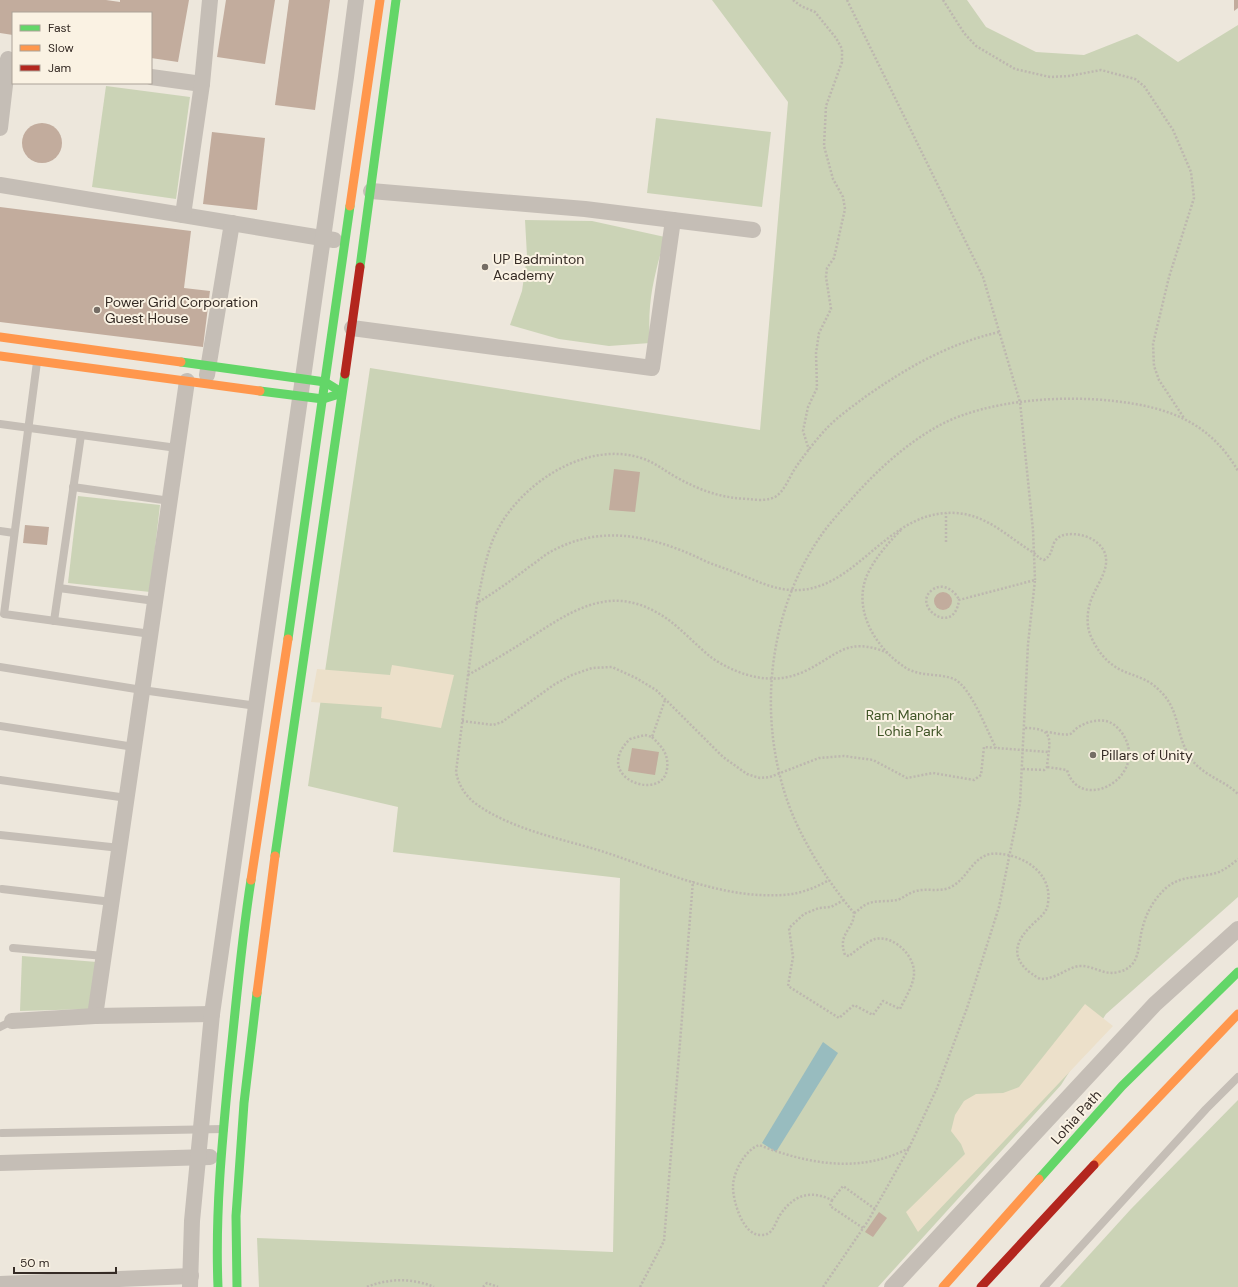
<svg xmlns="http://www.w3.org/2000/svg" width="1238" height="1287" viewBox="0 0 1238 1287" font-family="'DM Sans',sans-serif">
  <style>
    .green { fill: #cbd3b6 }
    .plaza { fill: #ece0ca }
    .water { fill: #98bcbf }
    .building { fill: #c2ac9d }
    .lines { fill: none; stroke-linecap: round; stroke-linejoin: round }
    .path { stroke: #bdb7af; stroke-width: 2.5; stroke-dasharray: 2 2; stroke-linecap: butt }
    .lane { stroke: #c5beb6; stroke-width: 8 }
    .street { stroke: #c5beb6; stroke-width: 16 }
    .fast { stroke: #63d668; stroke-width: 9 }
    .slow { stroke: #ff974d; stroke-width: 9 }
    .jam { stroke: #b3261e; stroke-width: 9 }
    .poi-dot { fill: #756d65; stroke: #faf2e3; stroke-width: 1.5 }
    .labels { text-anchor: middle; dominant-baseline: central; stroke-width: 4; stroke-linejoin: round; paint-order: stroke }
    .poi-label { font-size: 14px; fill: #352b25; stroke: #faf2e3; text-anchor: start }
    .park-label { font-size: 14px; fill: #405527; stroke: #faf2e3 }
    .street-label { font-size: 14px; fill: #352b25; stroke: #faf2e3 }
  </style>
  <rect width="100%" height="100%" fill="#ede7dc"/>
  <g class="green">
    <polygon points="712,0 967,0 986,27 1036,52 1084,55 1137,34 1178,62 1238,25 1238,897 1106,1014 1061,1085 878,1287 259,1287 257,1238 613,1252 620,878 393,852 398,807 308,786 370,368 760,430 788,102"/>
    <polygon points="106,86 190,97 176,199 92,187"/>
    <polygon points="656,118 771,132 762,207 647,193"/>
    <path d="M525 220 592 221 665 237C654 277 647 301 650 343L609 346 559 339 510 325 522 291 527 256Z"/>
    <polygon points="78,496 160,505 150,592 68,583"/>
    <polygon points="22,956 97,962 90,1009 20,1011"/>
    <polygon points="1238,1100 1238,1287 1060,1287 1131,1209"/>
  </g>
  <g class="plaza">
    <polygon points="392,665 454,675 441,728 381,718 382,707 311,702 317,669 390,675"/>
    <polygon points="1085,1004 1113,1026 918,1232 906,1212 965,1154 961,1144 951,1131 955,1115 964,1101 976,1094 1003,1093 1019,1087"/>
  </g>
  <polygon class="water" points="823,1042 838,1053 776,1152 762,1143"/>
  <g class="building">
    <polygon points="0,0 106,0 120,2 120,0 189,0 178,62 151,58 151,13 13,13 13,35 0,33"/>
    <polygon points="226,0 275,0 265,64 217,57"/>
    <polygon points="289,0 330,0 315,110 275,105"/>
    <polygon points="1234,0 1238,0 1238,8 1234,11"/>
    <circle cx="42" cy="143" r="20"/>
    <polygon points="212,132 265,138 257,210 203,204"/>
    <polygon points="0,207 191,231 184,288 210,291 203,347 0,322"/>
    <polygon points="614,469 640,472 635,512 609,510"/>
    <polygon points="25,525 49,527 47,545 23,543"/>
    <circle cx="943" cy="601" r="9"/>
    <polygon points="632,748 659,752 655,775 628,771"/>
    <polygon points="879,1212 887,1218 873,1237 865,1232"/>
  </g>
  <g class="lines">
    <g class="path">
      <polyline points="793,0 801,6 815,12 836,38 842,49 842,62 826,106 824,146 833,179 843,197 845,209 834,258 827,268 826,277 831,309 819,333 816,353 817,388 808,407 803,431 809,450"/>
      <polyline points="847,0 983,277 1020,402 1033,530 1035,580"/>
      <polyline points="943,0 964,33 976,46 1015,69 1050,77 1069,76 1101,70 1135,79 1144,86 1173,130 1191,172 1194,198 1169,277 1153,344 1154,366 1159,380 1184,418"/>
      <path d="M999 332C948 344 908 367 865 397 852 407 837 417 826 429 815 441 805 454 796 467 789 477 785 491 775 497 767 501 756 500 748 499 720 498 699 490 674 476 664 470 655 463 644 459 587 438 517 485 494 537 485 558 482 581 477 603 495 592 512 580 529 567 537 562 544 555 552 551 602 524 651 536 699 558 710 564 722 567 734 572 753 579 771 589 791 590 857 594 885 509 956 513 988 515 1009 538 1034 553 1038 556 1039 559 1044 560 1052 555 1051 550 1054 543 1060 529 1086 534 1095 541 1117 557 1101 578 1093 595 1088 606 1086 620 1089 631 1094 647 1106 663 1121 670 1131 675 1142 677 1152 684 1184 708 1172 732 1192 760 1204 776 1224 780 1238 794"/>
      <path d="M901 530C888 543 876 557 868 573 851 609 876 649 906 668 921 677 939 673 954 679 971 687 987 731 996 748"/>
      <polyline points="946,542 946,513"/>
      <path d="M477 603 456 772C459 787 467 798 479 806 515 830 558 838 598 850 658 869 719 899 783 895 800 894 815 888 829 880"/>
      <path d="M468 675C487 664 507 653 525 641 567 614 606 584 656 612 677 623 694 644 712 658 739 676 772 686 803 672 837 657 845 635 888 653"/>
      <polyline points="462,721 493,725 502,722 555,684 572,675 592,668 612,667 636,678 656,690 723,757 747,774 753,776 760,778 770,777 819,758 844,756 873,760 907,778 933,773 974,780 981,775 984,747 1048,752"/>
      <path d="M1046 732C1052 732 1063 736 1070 734 1073 733 1074 730 1077 728 1086 722 1099 718 1109 722 1115 724 1121 731 1124 736 1148 778 1080 814 1067 770L1047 767"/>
      <path d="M652 737C662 747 669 754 667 769 663 803 590 778 630 739L645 735 652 737 665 700"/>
      <path d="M1023 769 1044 770 1047 767C1049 742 1057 728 1025 728"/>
      <path d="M844 900 831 907 819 908 804 914 789 928 793 957 788 986 839 1018 854 1005 873 1015 883 1001 900 1009C905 998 915 983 914 971 913 954 893 935 875 939 866 942 857 950 849 956L845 955C837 933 854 930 854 913 830 884 809 852 794 818 756 729 765 617 820 537 828 525 839 513 849 502 875 472 906 443 942 424 989 400 1061 395 1114 401 1168 407 1210 422 1238 471"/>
      <path d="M854 913C859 910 862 906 867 904 875 900 887 902 897 900 902 899 907 894 913 892 925 887 939 893 951 887 967 879 972 858 990 854 996 853 1002 854 1008 855 1031 860 1052 877 1048 903 1047 914 1037 919 1030 927 1009 948 1015 965 1040 979 1057 979 1066 968 1079 966 1093 965 1104 976 1118 972 1142 967 1137 945 1143 926 1147 911 1155 898 1166 888 1180 876 1195 878 1212 874 1222 872 1230 866 1238 859"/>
      <polyline points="832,1200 830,1206 863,1228"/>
      <path d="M875 1209 843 1186 832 1200C811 1190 794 1194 780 1215 774 1224 774 1235 761 1235 743 1236 733 1201 733 1187 733 1172 745 1150 759 1145 808 1164 860 1174 909 1148"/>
      <path d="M367 1287C389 1278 412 1278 434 1287"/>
      <polyline points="483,1287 487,1283 498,1287"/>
      <polyline points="640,1287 664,1241 693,881"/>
      <path d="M823 1287 868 1221 909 1148 937 1088 967 1008 999 907 1020 803 1028 644 1035 580 959 600C954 638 911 606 932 590 942 582 955 590 959 600"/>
    </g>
    <g class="lane">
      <polyline points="37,362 4,614 151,634"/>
      <polyline points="0,424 177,448"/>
      <polyline points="73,487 170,501"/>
      <polyline points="0,531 14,533"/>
      <polyline points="59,588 155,601"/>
      <polyline points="54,621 81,435"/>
      <polyline points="0,667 142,690 257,706"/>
      <polyline points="0,726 134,747"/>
      <polyline points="0,780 127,798"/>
      <polyline points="0,835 120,848"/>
      <polyline points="2,889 112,902"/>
      <polyline points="13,948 104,956"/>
      <polyline points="0,1027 12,1021"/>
      <polyline points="2,1133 224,1129"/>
      <polyline points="1044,1287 1206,1109 1238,1077"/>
    </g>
    <g class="street">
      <polyline points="151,77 202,84"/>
      <polyline points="0,128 8,59"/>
      <polyline points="0,185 334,240"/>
      <polyline points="371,191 585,209 753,230"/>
      <polyline points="183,215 202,84 210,0"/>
      <polyline points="352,328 652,368 673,220"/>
      <polyline points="207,375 232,223"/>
      <polyline points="95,1016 187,381"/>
      <polyline points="12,1021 95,1016 212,1014"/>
      <polyline points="0,1163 210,1157"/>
      <polyline points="0,1284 191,1276"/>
      <polyline points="190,1287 192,1221 212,1014 346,77 356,0"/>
      <polyline points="892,1287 1155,1004 1238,929"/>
    </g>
    <g class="fast">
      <polyline points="360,267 396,0"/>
      <polyline points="181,362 325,382 338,390"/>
      <polyline points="260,391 323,399 336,395"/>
      <polyline points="288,639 350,206"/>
      <polyline points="275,856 345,374"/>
      <polyline points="1039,1179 1122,1086 1238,972"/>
      <path d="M218 1287C215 1214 222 1142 229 1070 236 1006 241 943 251 880"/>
      <polyline points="237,1287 236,1216 244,1103 257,993"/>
    </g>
    <g class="slow">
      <polyline points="350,206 380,0"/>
      <polyline points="0,337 181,362"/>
      <polyline points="0,356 260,391"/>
      <polyline points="251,880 288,639"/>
      <polyline points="257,993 275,856"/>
      <polyline points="1094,1165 1238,1014"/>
      <polyline points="943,1287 1039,1179"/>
    </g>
    <g class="jam">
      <polyline points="345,374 360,267"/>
      <polyline points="981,1287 1094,1165"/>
    </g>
  </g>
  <g class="poi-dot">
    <circle cx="485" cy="267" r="4"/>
    <circle cx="97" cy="310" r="4"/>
    <circle cx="1093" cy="755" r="4"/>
  </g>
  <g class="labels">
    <g class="poi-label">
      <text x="493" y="259">UP Badminton<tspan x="493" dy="16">Academy</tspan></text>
      <text x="105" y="302">Power Grid Corporation<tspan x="105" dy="16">Guest House</tspan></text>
      <text x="1101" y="755">Pillars of Unity</text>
    </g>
    <g class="park-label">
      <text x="910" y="715">Ram Manohar<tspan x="910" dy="16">Lohia Park</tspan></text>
    </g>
    <g class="street-label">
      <text transform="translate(1076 1117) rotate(-48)">Lohia Path</text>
    </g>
  </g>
  <rect x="12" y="12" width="140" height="72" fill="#faf2e3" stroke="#aba297"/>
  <rect x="20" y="25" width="20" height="6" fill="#63d668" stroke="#aba297"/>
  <text x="48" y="32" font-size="12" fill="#352b25">Fast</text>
  <rect x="20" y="45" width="20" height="6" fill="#ff974d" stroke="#aba297"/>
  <text x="48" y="52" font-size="12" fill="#352b25">Slow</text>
  <rect x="20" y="65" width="20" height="6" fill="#b3261e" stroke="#aba297"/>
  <text x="48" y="72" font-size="12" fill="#352b25">Jam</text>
  <path d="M14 1267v6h102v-6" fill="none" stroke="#352b25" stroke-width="2"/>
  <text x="20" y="1267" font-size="12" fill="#352b25" stroke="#faf2e3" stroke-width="3" paint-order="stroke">50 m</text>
</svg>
